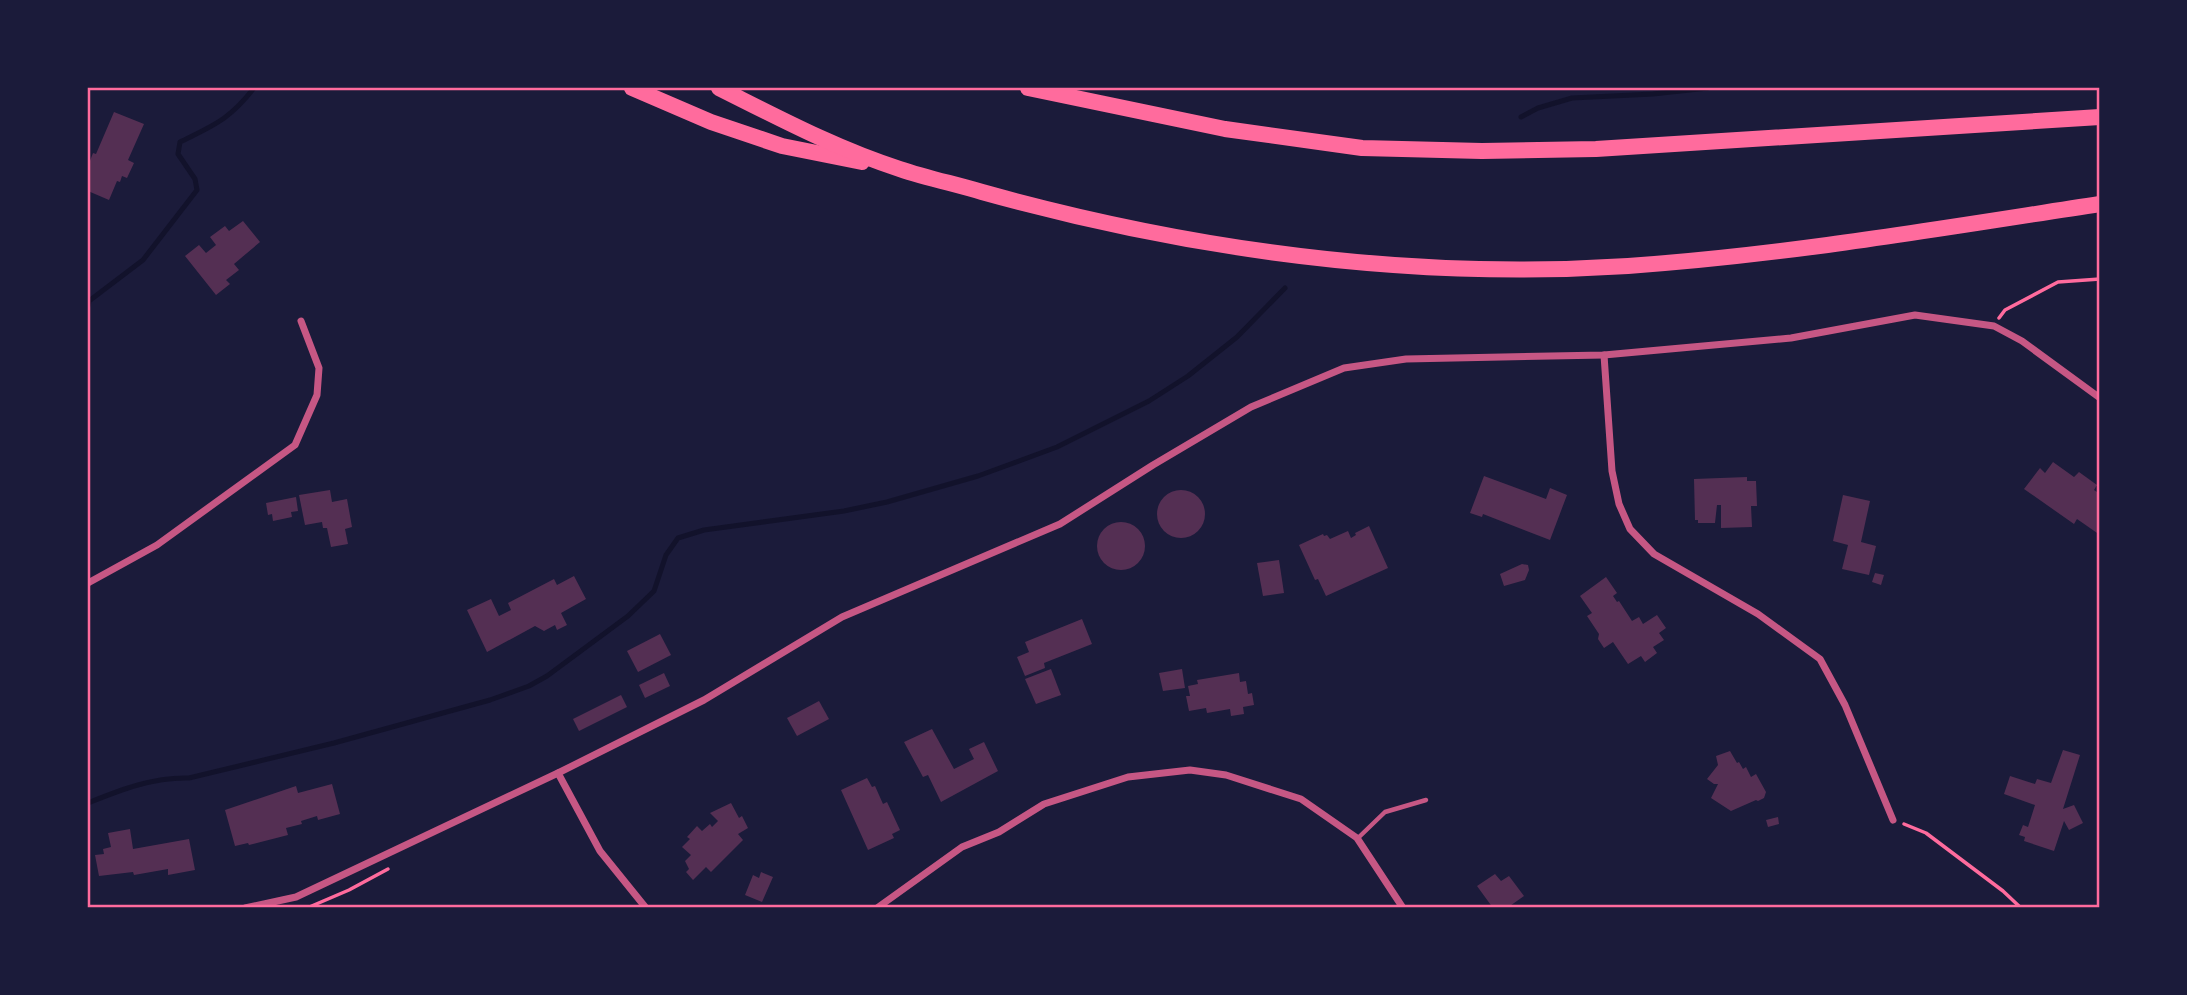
<svg xmlns="http://www.w3.org/2000/svg" width="2187" height="995" viewBox="0 0 2187 995" font-family="Commissioner,sans-serif">
  <style>
    .lines { fill: none; stroke-linecap: round; stroke-linejoin: round }
    .stream { stroke: #12122b; stroke-width: 5 }
    .building { fill: #542f53 }
    .path { stroke: #ff6b9d; stroke-width: 3.5 }
    .service { stroke: #c65784; stroke-width: 4.5 }
    .minor { stroke: #c65784; stroke-width: 7 }
    .motorway { stroke: #ff6b9d; stroke-width: 16 }
    .neatline { fill: none; stroke: #ff6b9d; stroke-width: 2.5 }
  </style>
  <rect width="100%" height="100%" fill="#1b1b3a"/>
  <g class="lines">
    <g class="stream">
      <polyline points="1521,117 1538,108 1572,98 1653,94 1708,88"/>
      <path d="M88 306 89 301 143 260 197 190 195 179 178 154 180 142C214 125 229 120 254 88"/>
      <path d="M88 803C120 790 153 777 189 778L334 743 490 700 529 686 547 676 628 616 654 591 666 555 678 538 704 530 844 511 887 502 978 476 1057 447 1149 401 1188 376 1237 337 1285 288"/>
    </g>
  </g>
  <g class="building">
    <polygon points="114,112 144,124 128,160 134,163 127,178 122,176 120,182 117,181 109,200 88,191 88,166 93,153 96,154"/>
    <polygon points="243,221 260,242 234,264 239,270 226,280 230,284 216,295 185,256 199,245 206,253 216,245 210,237 225,226 229,231"/>
    <polygon points="2053,462 2074,477 2079,472 2097,485 2094,490 2100,494 2100,535 2077,519 2074,524 2024,489 2040,468 2045,473"/>
    <polygon points="1484,476 1546,499 1550,488 1567,495 1550,540 1483,514 1482,517 1470,513"/>
    <polygon points="1747,477 1747,481 1756,481 1757,506 1751,506 1752,527 1721,528 1721,505 1717,505 1715,523 1698,523 1698,520 1695,520 1694,479"/>
    <polygon points="330,490 332,502 347,499 352,527 345,529 348,544 331,547 327,528 323,528 322,522 305,525 299,495"/>
    <circle cx="1181" cy="514" r="24"/>
    <polygon points="1843,495 1870,501 1861,542 1876,546 1869,575 1842,569 1848,545 1833,541"/>
    <polygon points="296,497 298,511 291,512 292,517 273,521 272,514 268,515 266,503"/>
    <circle cx="1121" cy="546" r="24"/>
    <polygon points="1369,526 1388,568 1326,596 1318,579 1315,580 1299,545 1323,534 1324,536 1327,535 1330,539 1348,531 1351,538 1356,535 1355,533"/>
    <polygon points="1279,560 1284,593 1263,596 1257,563"/>
    <polygon points="1522,564 1528,565 1529,570 1525,580 1504,586 1500,574"/>
    <polygon points="1875,573 1884,575 1881,585 1872,582"/>
    <polygon points="574,576 586,599 561,613 567,625 557,630 555,625 544,631 535,626 487,652 467,610 491,599 499,616 511,610 508,603 554,579 557,585"/>
    <polygon points="1606,577 1617,593 1613,596 1617,602 1619,601 1632,621 1639,617 1643,624 1657,615 1666,628 1659,633 1664,640 1653,647 1657,653 1645,662 1641,656 1628,664 1613,642 1604,648 1598,639 1599,634 1587,616 1592,613 1580,596"/>
    <polygon points="1082,619 1092,644 1044,663 1045,668 1025,676 1017,657 1029,652 1025,642"/>
    <polygon points="660,634 671,655 638,672 627,651"/>
    <polygon points="1051,669 1061,695 1036,704 1025,679"/>
    <polygon points="1182,669 1185,688 1163,691 1159,673"/>
    <polygon points="664,673 670,686 645,698 639,685"/>
    <polygon points="1239,673 1240,682 1246,681 1248,694 1252,693 1254,705 1243,707 1244,714 1231,716 1230,709 1207,713 1206,708 1189,711 1186,696 1190,696 1188,686 1198,684 1197,680"/>
    <polygon points="621,695 627,707 579,731 573,719"/>
    <polygon points="819,701 829,719 797,736 787,718"/>
    <polygon points="932,729 954,769 974,759 969,749 984,742 998,771 941,802 928,775 923,777 904,742"/>
    <polygon points="2063,750 2080,755 2063,809 2074,805 2083,823 2069,830 2064,821 2054,851 2024,841 2025,837 2019,835 2023,825 2028,827 2035,805 2004,794 2010,776 2035,784 2037,779 2051,783"/>
    <polygon points="1730,751 1737,763 1739,762 1743,769 1746,767 1751,777 1756,774 1766,792 1764,798 1758,801 1756,800 1731,811 1711,798 1718,784 1714,784 1707,779 1718,765 1716,756"/>
    <polygon points="867,778 872,787 875,786 883,804 887,802 900,830 892,834 894,838 868,850 841,790"/>
    <polygon points="332,784 340,814 318,820 317,816 301,821 302,824 286,828 288,835 249,845 248,843 235,846 225,810 296,786 298,793"/>
    <polygon points="731,803 739,818 742,816 748,828 738,834 743,840 711,872 706,867 693,880 686,872 689,869 685,861 691,855 682,847 690,839 687,837 697,826 702,831 710,824 712,827 718,821 710,813"/>
    <polygon points="1778,817 1779,824 1768,827 1766,820"/>
    <polygon points="130,829 133,849 189,839 195,870 168,875 168,869 134,875 133,872 99,876 95,855 104,854 103,849 111,847 108,833"/>
    <polygon points="761,872 773,877 762,902 745,895 753,875 759,878"/>
    <polygon points="1495,874 1501,881 1509,876 1524,896 1507,908 1493,908 1477,886"/>
  </g>
  <g class="lines">
    <g class="path">
      <polyline points="1999,318 2005,310 2058,282 2100,279"/>
      <polyline points="1904,824 1926,833 2003,891 2021,908"/>
      <polyline points="307,908 349,890 388,869"/>
    </g>
    <polyline class="service" points="1358,838 1385,812 1426,800"/>
    <g class="minor">
      <polyline points="1604,355 1612,471 1619,504 1630,529 1654,554 1758,614 1820,659 1845,705 1893,820"/>
      <polyline points="88,583 157,545 295,445 317,395 319,368 301,321"/>
      <polyline points="558,773 600,851 646,908"/>
      <polyline points="245,908 296,897 558,773 704,700 842,617 1060,524 1153,465 1251,407 1344,368 1406,359 1604,355 1791,338 1915,315 1994,326 2022,341 2100,398"/>
      <polyline points="877,908 962,847 999,832 1044,804 1128,777 1190,770 1226,775 1301,799 1357,838 1403,908"/>
    </g>
    <g class="motorway">
      <polyline points="632,88 711,122 782,146 862,162"/>
      <path d="M719 88C777 117 837 149 900 169 927 178 955 184 982 192 1191 250 1411 280 1628 266 1786 255 1943 228 2100 204"/>
      <polyline points="1028,88 1225,129 1362,148 1482,151 1596,149 2100,117"/>
    </g>
  </g>
  <rect width="2187" height="995" fill="none" stroke="#1b1b3a" stroke-width="178"/>
  <rect x="89" y="89" width="2009" height="817" class="neatline"/>
</svg>
